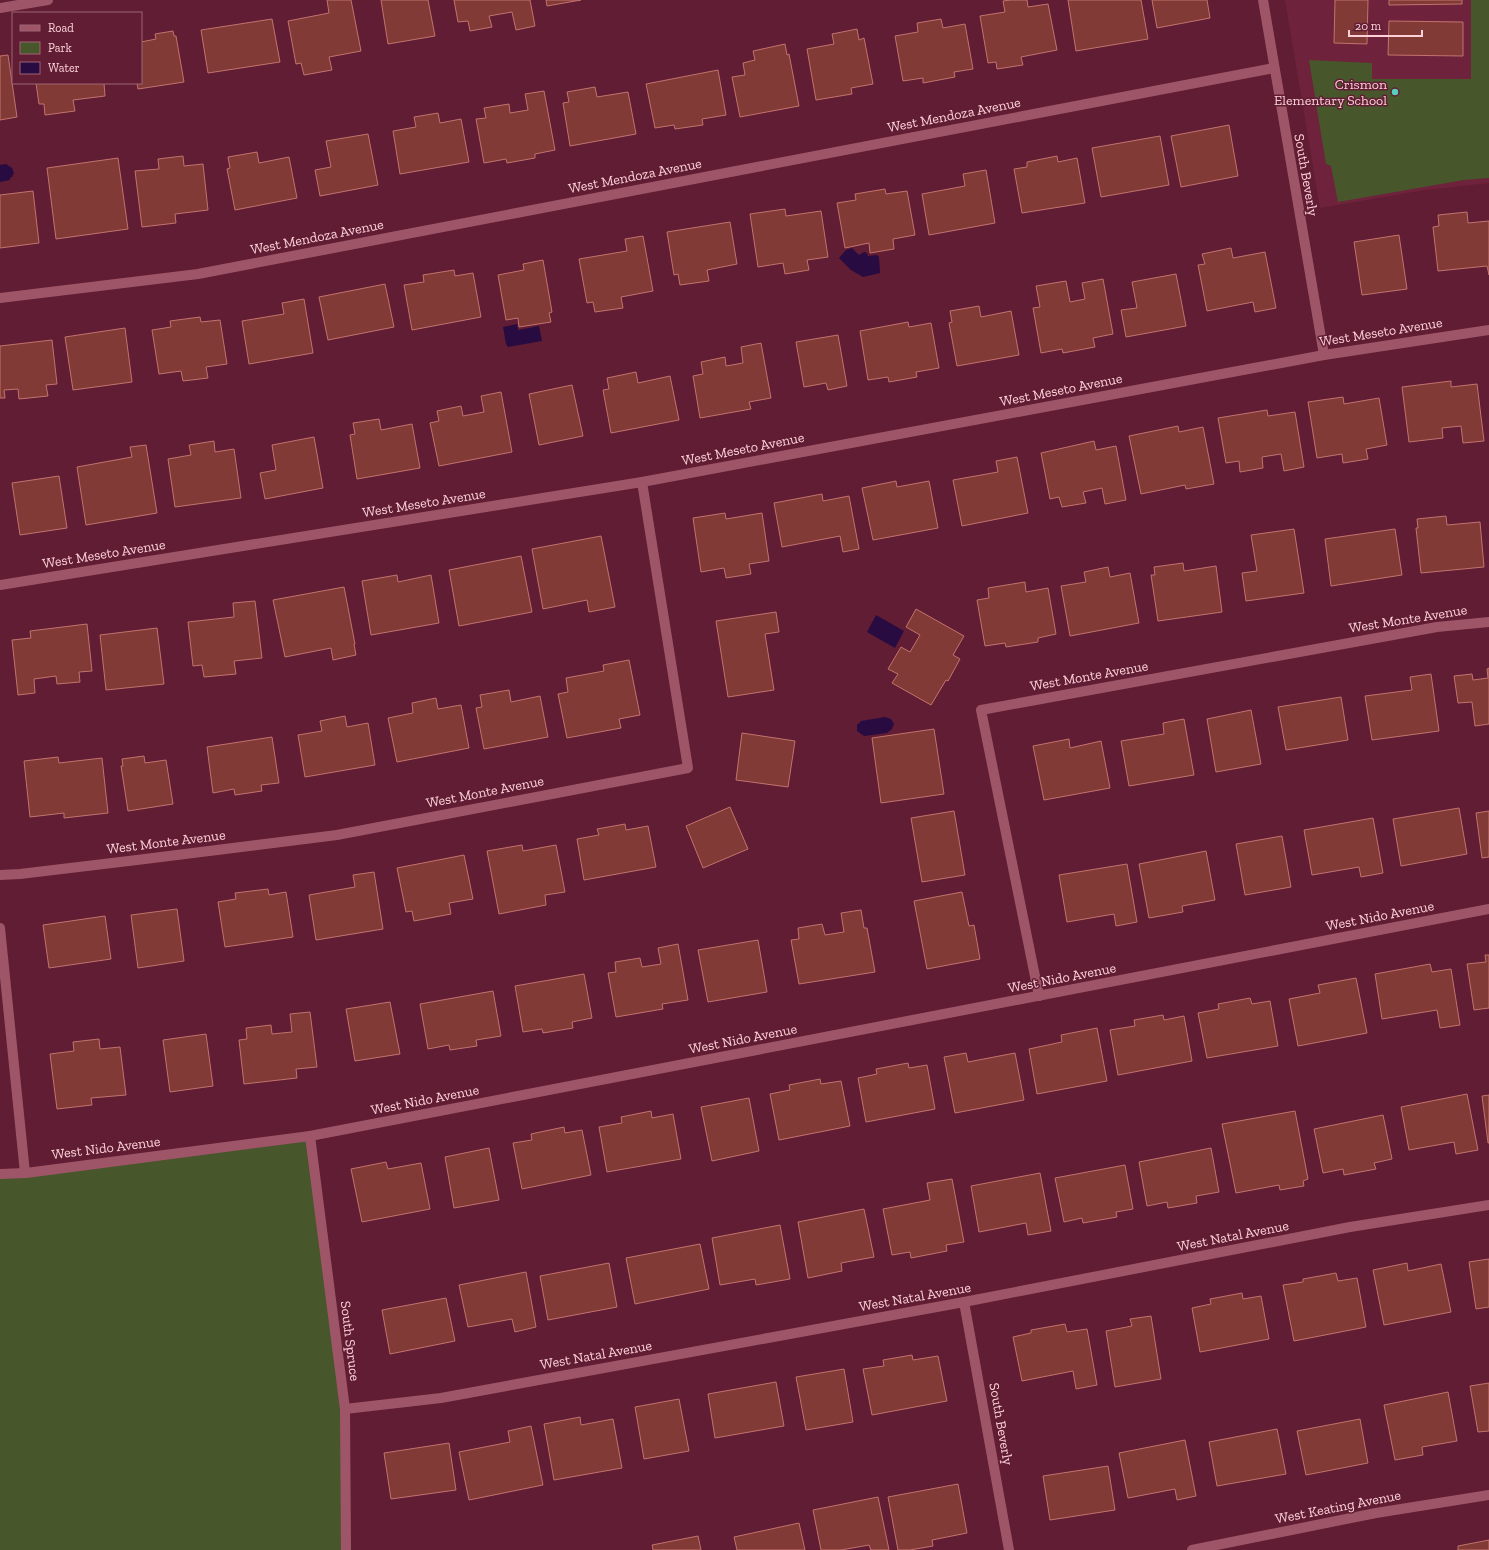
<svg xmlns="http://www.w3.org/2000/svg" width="1489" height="1550" viewBox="0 0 1489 1550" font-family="'Zilla Slab',serif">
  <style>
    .built { fill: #6f223b }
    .green { fill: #48562b }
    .water { fill: #280b41 }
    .building { fill: #823a37; stroke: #c2736e }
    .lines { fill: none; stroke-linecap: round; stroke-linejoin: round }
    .street { stroke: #9f5568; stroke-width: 10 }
    .poi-dot { fill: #58cebf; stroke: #611d33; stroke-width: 1.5 }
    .labels { text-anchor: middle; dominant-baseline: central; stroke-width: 3; stroke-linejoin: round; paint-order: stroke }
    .poi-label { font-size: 14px; fill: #fcd0d9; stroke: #611d33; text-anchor: end }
    .street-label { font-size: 14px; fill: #fcd0d9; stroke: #611d33 }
  </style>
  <rect width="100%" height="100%" fill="#611d33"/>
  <polygon class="built" points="1285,0 1489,0 1489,183 1425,190 1320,208"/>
  <g class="green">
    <polygon points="1471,0 1489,0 1489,178 1464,180 1338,202 1331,166 1326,164 1309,60 1372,63 1372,79 1471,79"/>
    <polygon points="310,1136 345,1409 346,1550 0,1550 0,1174"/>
  </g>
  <g class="water">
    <polygon points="6,164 12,168 14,173 12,177 10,178 10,180 0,182 0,165"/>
    <polygon points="852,248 859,255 864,252 867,253 868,256 877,255 879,257 880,273 863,277 851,270 839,258 846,250"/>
    <polygon points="517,324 518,330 539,326 542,341 508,347 506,344 503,327"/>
    <polygon points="876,615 904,631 895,648 867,632"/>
    <polygon points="885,717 891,719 894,724 892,729 887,733 864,736 857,731 857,725 861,721"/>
  </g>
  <g class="building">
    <polygon points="327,0 351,0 361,51 329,57 332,70 304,75 301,63 296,64 288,21 329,13"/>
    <polygon points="381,0 428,0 435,36 388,44"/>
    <polygon points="454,0 530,0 535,26 516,30 512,12 489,16 492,27 470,31 468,21 458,22"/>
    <polygon points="546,0 581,0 547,6"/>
    <polygon points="1011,0 1027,0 1028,7 1048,4 1057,50 1021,57 1023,65 997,69 996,62 988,63 980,16 1005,12 1003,1"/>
    <polygon points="1068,0 1141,0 1148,39 1076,51"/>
    <polygon points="1152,0 1207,0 1210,18 1157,28"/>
    <polygon points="1335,0 1368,0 1367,44 1334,43"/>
    <polygon points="1389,0 1462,0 1462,4 1389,5"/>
    <polygon points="272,19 280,62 208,73 201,30"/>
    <polygon points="941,19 943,28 965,24 973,69 954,72 955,77 923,83 923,78 903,81 895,36 918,32 917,23"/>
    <polygon points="1389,21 1463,22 1463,56 1388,55"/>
    <polygon points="857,29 859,40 864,38 873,84 851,88 852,94 816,100 807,49 834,44 832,34"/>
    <polygon points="173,31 174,36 176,36 184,82 138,89 137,83 141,83 141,42 156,39 155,34"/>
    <polygon points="785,44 787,55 789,54 799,106 740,117 732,77 745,75 743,63 755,60 753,51"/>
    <polygon points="8,55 17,117 0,120 0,56"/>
    <polygon points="718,70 726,115 702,119 703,125 675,129 674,125 655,128 646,84"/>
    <polygon points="36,83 104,83 105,96 73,100 75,111 45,115 44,104 39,104"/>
    <polygon points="595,87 597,97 628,92 636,134 570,146 563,103 569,102 567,92"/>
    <polygon points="544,91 555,150 535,154 535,158 507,163 506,159 484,163 476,119 486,118 484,108 509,104 510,113 528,110 525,94"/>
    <polygon points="438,113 440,123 461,119 469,162 400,174 393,131 416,127 414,117"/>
    <polygon points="1229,125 1238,176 1181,187 1171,136"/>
    <polygon points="368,134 378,185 320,196 315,170 331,167 326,141"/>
    <polygon points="1160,136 1169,185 1101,197 1092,148"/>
    <polygon points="257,152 259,163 289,157 297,198 235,210 227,169 230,168 228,157"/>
    <polygon points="183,156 184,166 203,164 208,210 175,214 176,223 142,227 135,171 159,169 158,159"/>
    <polygon points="1057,156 1058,162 1077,158 1085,203 1022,213 1014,169 1027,167 1027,162"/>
    <polygon points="118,158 128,229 56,239 47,168"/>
    <polygon points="986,170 995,223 929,235 922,194 965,186 963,174"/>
    <polygon points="885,189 886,194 907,191 915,235 893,239 894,249 870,253 869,243 845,248 837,203 856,200 855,194"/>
    <polygon points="33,191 39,243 0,248 0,195"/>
    <polygon points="785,209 786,216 821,211 828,257 807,260 809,270 785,274 783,263 758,267 750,214"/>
    <polygon points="1467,212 1468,223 1489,221 1489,275 1487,266 1438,271 1433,227 1439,226 1438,215"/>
    <polygon points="730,222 737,264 707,270 709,281 680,285 678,274 674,275 667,232"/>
    <polygon points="1399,235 1407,289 1362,295 1354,242"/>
    <polygon points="643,236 653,291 621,297 623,308 595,312 593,302 587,303 579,259 627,251 625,239"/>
    <polygon points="1231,248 1233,258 1265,252 1276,308 1255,312 1253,302 1207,311 1198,265 1205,264 1202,254"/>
    <polygon points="543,260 552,312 549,313 551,322 519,327 518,318 506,320 498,275 524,270 523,264"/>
    <polygon points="454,270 455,276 473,273 481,317 412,330 404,285 424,282 423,275"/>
    <polygon points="1176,274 1186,326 1126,337 1121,310 1137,308 1132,282"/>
    <polygon points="1103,279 1113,334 1093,338 1095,347 1063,353 1062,349 1041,353 1033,308 1040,307 1036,286 1066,281 1070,302 1085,299 1082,283"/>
    <polygon points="385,284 394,327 328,340 319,297"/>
    <polygon points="304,299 313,353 249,364 242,321 284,314 282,303"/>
    <polygon points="979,306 981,317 1011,311 1019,355 957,366 949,323 952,322 950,311"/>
    <polygon points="200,317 201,322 220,320 227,364 206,367 208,378 183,381 181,371 159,374 152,330 171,327 170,321"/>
    <polygon points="908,322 909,327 931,323 939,368 916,372 917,377 889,382 888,377 868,380 860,331"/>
    <polygon points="125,328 132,382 73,390 65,337"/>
    <polygon points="838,335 847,386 828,390 826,383 804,387 796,342"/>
    <polygon points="52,340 57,384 46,385 48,396 19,399 18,389 4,390 5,398 0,398 0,346"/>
    <polygon points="761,343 771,398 749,402 751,409 700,418 693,376 703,374 701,362 725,357 726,366 743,363 741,347"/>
    <polygon points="636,372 638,383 670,376 679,420 611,433 603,390 609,389 607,378"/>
    <polygon points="1451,381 1451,387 1477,384 1484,441 1463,443 1461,426 1442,428 1443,438 1409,442 1402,387"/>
    <polygon points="572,385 583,436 539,445 529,394"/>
    <polygon points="501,392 512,452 439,466 430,423 439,421 437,411 461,406 463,416 484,412 481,396"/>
    <polygon points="1343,397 1344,404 1379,398 1387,445 1366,449 1368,459 1343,463 1342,454 1317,458 1308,402"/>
    <polygon points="1267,410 1268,416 1295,412 1304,467 1284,471 1281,454 1262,457 1263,468 1240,472 1239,461 1226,463 1218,418"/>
    <polygon points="379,419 381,430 412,424 420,468 357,479 350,435 355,434 353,423"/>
    <polygon points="1178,426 1179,432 1203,427 1214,484 1186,489 1185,485 1141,494 1129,436"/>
    <polygon points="314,437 323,488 265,499 260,473 276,470 272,445"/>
    <polygon points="214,441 215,452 234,449 241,498 175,507 168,459 191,455 189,445"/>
    <polygon points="1094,441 1096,450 1116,446 1126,500 1105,504 1102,488 1083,492 1086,503 1062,507 1059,497 1050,499 1041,453"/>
    <polygon points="146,445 157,513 86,525 77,467 132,457 130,447"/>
    <polygon points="1017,457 1028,513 962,526 953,480 998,472 996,461"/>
    <polygon points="59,476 67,528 20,535 12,483"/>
    <polygon points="896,481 897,487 929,481 938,528 873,540 862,488"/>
    <polygon points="822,494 823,501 849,496 859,549 843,552 840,536 782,547 774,503"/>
    <polygon points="725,513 726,519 762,513 769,561 749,564 751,574 726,578 724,568 701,572 693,518"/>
    <polygon points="1446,516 1447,525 1480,522 1484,567 1421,573 1416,528 1418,528 1417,519"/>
    <polygon points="1294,529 1304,593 1246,601 1242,573 1257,571 1251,535"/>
    <polygon points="1395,529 1402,575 1331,586 1325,539"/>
    <polygon points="601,536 615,607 589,612 587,600 543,609 532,549"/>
    <polygon points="521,556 532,612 459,626 449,570"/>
    <polygon points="1183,563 1184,571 1216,566 1222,612 1158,621 1151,575 1155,575 1154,567"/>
    <polygon points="1108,567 1110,577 1130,573 1139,623 1070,636 1061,586 1086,582 1084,572"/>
    <polygon points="397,575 398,582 431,575 439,623 371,635 362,581"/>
    <polygon points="1025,582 1026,592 1048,588 1056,634 1038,638 1038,642 1006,647 1005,643 985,646 977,600 989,598 988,588"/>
    <polygon points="344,587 355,644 354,644 356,655 333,660 331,648 285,657 273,600"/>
    <polygon points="255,601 262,658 234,661 236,674 204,677 202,665 193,666 188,622 234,617 233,603"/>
    <polygon points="916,609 964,636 953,655 960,659 948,681 946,680 931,705 892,683 898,674 888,669 901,647 910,652 920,635 906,627"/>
    <polygon points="776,612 779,632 765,634 774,690 728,697 716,621"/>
    <polygon points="87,624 92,671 79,672 80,682 57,684 56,676 34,679 35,693 18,695 12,640 31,638 30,631"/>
    <polygon points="157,628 164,684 106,690 100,635"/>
    <polygon points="629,660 640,715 619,719 621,728 567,738 558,694 568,692 566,678 604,671 603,665"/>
    <polygon points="1489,668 1489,724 1475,726 1472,702 1458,703 1454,676 1472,674 1473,680 1488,678 1487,669"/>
    <polygon points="1431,674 1439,731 1372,740 1365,696 1412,690 1410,677"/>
    <polygon points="509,690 511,702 540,696 548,737 484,749 476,708 482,707 480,695"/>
    <polygon points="1341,697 1348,740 1286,750 1278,707"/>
    <polygon points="436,698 438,709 461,705 469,748 397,762 388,718 413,713 412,703"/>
    <polygon points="1251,710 1261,764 1216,772 1207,719"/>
    <polygon points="345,716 347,727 368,723 375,765 305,777 298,735 322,731 320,721"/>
    <polygon points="1184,719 1194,775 1129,786 1121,741 1164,734 1163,723"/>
    <polygon points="934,729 944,794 881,803 872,738"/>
    <polygon points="742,733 795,741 788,787 736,780"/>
    <polygon points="272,737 279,783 261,785 262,791 235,795 234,789 213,793 207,747"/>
    <polygon points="1069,739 1070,748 1101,741 1110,788 1044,800 1033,746"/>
    <polygon points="144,756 145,763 166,760 173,804 128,811 121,766 123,766 122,759"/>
    <polygon points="58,757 59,763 102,758 108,813 64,818 64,813 30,817 24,761"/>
    <polygon points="730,807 748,849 703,868 686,826"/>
    <polygon points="1459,808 1467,854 1401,866 1393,819"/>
    <polygon points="954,811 965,875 922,882 911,818"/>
    <polygon points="1489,811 1489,857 1482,858 1476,813"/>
    <polygon points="1373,818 1383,873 1361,877 1359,867 1312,875 1304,830"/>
    <polygon points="625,824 626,830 648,826 656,867 584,880 577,839 599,835 597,829"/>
    <polygon points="1282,836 1291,887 1245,895 1236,844"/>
    <polygon points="522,845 523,851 556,845 565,892 545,895 546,905 499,914 487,851"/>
    <polygon points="1206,851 1215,900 1182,906 1183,912 1149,918 1139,864"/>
    <polygon points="464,855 473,899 449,903 451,914 414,921 412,911 406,912 397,868"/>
    <polygon points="1127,864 1137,922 1116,926 1114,914 1067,922 1059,875"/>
    <polygon points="374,872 383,929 316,940 309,895 355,887 353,875"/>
    <polygon points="268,889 269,895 286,892 293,937 225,947 218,902 236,899 235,893"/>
    <polygon points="962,892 969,926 974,925 980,959 927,969 914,901"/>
    <polygon points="177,909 184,961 138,968 131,915"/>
    <polygon points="861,910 864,928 867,928 875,972 799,984 791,940 799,939 798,928 822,924 825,935 844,932 841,913"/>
    <polygon points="105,916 111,959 49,968 43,925"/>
    <polygon points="758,940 767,992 708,1002 698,950"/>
    <polygon points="678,944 688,1000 662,1004 663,1009 616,1017 608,973 616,972 615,962 640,958 642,967 661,964 658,948"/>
    <polygon points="1485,955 1489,955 1489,1008 1474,1010 1467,964 1486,962"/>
    <polygon points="1430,964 1432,972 1451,969 1460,1025 1440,1028 1437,1010 1382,1019 1375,974"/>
    <polygon points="584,974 592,1018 572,1022 573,1028 543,1033 542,1029 523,1032 515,986"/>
    <polygon points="1356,978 1367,1033 1298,1046 1289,999 1320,993 1318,985"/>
    <polygon points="493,991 501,1036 476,1040 477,1046 450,1050 449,1045 428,1049 420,1004"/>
    <polygon points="1250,998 1252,1004 1270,1001 1278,1046 1207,1058 1198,1013 1219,1009 1218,1004"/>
    <polygon points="390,1002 400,1054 355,1061 346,1009"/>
    <polygon points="310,1012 317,1067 296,1069 297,1078 244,1084 239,1040 247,1039 246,1028 271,1025 272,1034 292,1032 290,1014"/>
    <polygon points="1163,1015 1164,1020 1184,1016 1192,1061 1118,1075 1110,1030 1135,1026 1134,1020"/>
    <polygon points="1097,1028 1107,1081 1037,1094 1029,1049 1062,1042 1061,1035"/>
    <polygon points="206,1034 213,1086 170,1092 163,1040"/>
    <polygon points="99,1039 100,1049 120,1047 126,1095 91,1098 92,1105 57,1109 50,1054 74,1051 73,1042"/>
    <polygon points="966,1053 968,1062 1015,1053 1024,1100 955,1113 944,1057"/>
    <polygon points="908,1063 909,1068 927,1065 935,1109 866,1122 858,1078 877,1074 876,1069"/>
    <polygon points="820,1079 821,1084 841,1081 850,1126 779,1140 770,1094 790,1090 789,1085"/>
    <polygon points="1467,1094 1478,1150 1456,1154 1454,1142 1409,1150 1401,1107"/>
    <polygon points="1489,1095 1489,1143 1488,1143 1482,1096"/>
    <polygon points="749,1098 759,1151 712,1161 701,1107"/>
    <polygon points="651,1111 652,1118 673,1114 681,1159 607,1172 599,1127 622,1123 621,1117"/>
    <polygon points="1295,1111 1308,1179 1303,1181 1304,1186 1280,1190 1279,1185 1236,1193 1222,1124"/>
    <polygon points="1383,1115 1392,1159 1374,1163 1376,1169 1344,1175 1343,1169 1323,1173 1314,1129"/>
    <polygon points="564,1127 565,1133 582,1130 591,1175 522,1189 513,1143 532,1140 531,1134"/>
    <polygon points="489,1148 499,1200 454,1208 445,1157"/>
    <polygon points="1211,1148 1219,1192 1196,1196 1197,1203 1168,1208 1167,1202 1147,1206 1139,1162"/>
    <polygon points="386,1162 388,1169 421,1163 430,1209 362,1222 351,1169"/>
    <polygon points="1125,1165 1133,1209 1116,1212 1117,1217 1083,1223 1082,1218 1064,1222 1055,1178"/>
    <polygon points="1040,1173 1051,1231 1028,1235 1026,1223 979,1232 971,1186"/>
    <polygon points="952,1179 964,1242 946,1245 947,1251 911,1258 910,1252 892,1255 883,1209 930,1200 927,1183"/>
    <polygon points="864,1209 874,1257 841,1263 842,1271 808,1278 798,1222"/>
    <polygon points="780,1225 790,1279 756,1285 755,1279 720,1285 712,1238"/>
    <polygon points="700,1244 709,1289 635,1304 626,1258"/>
    <polygon points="1489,1259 1489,1307 1476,1309 1469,1262"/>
    <polygon points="609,1263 617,1307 548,1320 540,1276"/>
    <polygon points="1407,1263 1408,1271 1441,1264 1451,1312 1384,1325 1373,1270"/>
    <polygon points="526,1272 536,1327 515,1332 512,1319 468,1327 459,1285"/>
    <polygon points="1336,1273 1338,1281 1357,1278 1366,1327 1294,1341 1283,1285 1303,1282 1303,1279"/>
    <polygon points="1242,1293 1243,1299 1261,1296 1269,1339 1200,1352 1192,1308 1211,1304 1210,1299"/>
    <polygon points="446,1298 455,1341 390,1354 382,1310"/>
    <polygon points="1151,1316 1161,1379 1115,1387 1106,1331 1132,1326 1130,1319"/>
    <polygon points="1065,1324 1067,1332 1087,1329 1097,1385 1076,1389 1073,1371 1022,1381 1013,1337 1031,1333 1031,1330"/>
    <polygon points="912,1355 913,1360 938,1356 947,1401 872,1415 863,1369 884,1366 883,1360"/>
    <polygon points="844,1369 853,1422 806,1430 796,1377"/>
    <polygon points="776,1382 784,1426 715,1438 708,1394"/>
    <polygon points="1489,1383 1489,1431 1478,1432 1470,1386"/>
    <polygon points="1448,1392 1457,1441 1422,1447 1423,1455 1395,1460 1384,1405"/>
    <polygon points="679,1399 689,1451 644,1459 635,1407"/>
    <polygon points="580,1417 581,1425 613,1419 622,1468 554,1480 544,1424"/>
    <polygon points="1360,1419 1368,1463 1306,1475 1297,1431"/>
    <polygon points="531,1426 543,1485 469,1500 459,1452 510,1442 508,1431"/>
    <polygon points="1277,1429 1286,1474 1217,1486 1209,1442"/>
    <polygon points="1185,1440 1196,1496 1177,1500 1175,1489 1128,1498 1119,1453"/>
    <polygon points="449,1443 456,1490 391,1499 384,1453"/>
    <polygon points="1108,1466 1115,1510 1050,1520 1043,1476"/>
    <polygon points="958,1484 967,1533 932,1540 933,1546 910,1550 898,1550 888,1497"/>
    <polygon points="878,1497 889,1550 871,1550 869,1545 841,1550 821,1550 813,1510"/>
    <polygon points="799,1523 805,1550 737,1550 734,1537"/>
    <polygon points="698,1536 701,1550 653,1550 652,1545"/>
    <polygon points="1489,1540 1489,1550 1458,1550 1458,1546"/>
  </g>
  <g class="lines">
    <g class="street">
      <polyline points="1263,0 1324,355"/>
      <polyline points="0,8 48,0"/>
      <polyline points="0,298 198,274 1274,68"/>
      <polyline points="0,585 642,482 1324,355 1489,330"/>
      <polyline points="0,875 20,874 137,860 337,835 688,768 642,482"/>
      <polyline points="0,928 25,1173"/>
      <polyline points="1039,996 981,710 1437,627 1489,622"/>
      <polyline points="310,1136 345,1409 346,1550"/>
      <polyline points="0,1174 26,1173 310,1136 1489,909"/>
      <polyline points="964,1302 1009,1550"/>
      <polyline points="345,1409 441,1398 964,1302 1350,1227 1489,1205"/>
      <polyline points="1192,1550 1376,1513 1489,1495"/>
    </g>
  </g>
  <circle class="poi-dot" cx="1395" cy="92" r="4"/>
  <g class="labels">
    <g class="poi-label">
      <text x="1387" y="84">Crismon<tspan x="1387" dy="16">Elementary School</tspan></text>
    </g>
    <g class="street-label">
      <text transform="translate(954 115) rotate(-11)">West Mendoza Avenue</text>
      <text transform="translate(1306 175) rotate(80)">South Beverly</text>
      <text transform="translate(635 176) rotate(-11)">West Mendoza Avenue</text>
      <text transform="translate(317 237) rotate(-11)">West Mendoza Avenue</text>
      <text transform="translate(1381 332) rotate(-9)">West Meseto Avenue</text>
      <text transform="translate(1061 390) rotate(-11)">West Meseto Avenue</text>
      <text transform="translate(743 449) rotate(-11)">West Meseto Avenue</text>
      <text transform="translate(424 503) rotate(-9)">West Meseto Avenue</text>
      <text transform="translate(104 554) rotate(-9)">West Meseto Avenue</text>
      <text transform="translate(1408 619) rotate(-9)">West Monte Avenue</text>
      <text transform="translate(1089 676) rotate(-10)">West Monte Avenue</text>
      <text transform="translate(485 792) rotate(-11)">West Monte Avenue</text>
      <text transform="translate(166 842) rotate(-7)">West Monte Avenue</text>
      <text transform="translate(1380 916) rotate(-11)">West Nido Avenue</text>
      <text transform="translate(1062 978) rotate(-11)">West Nido Avenue</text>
      <text transform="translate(743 1039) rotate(-11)">West Nido Avenue</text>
      <text transform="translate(425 1100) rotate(-11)">West Nido Avenue</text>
      <text transform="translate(106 1148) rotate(-7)">West Nido Avenue</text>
      <text transform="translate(1233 1236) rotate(-11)">West Natal Avenue</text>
      <text transform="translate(915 1297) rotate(-10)">West Natal Avenue</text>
      <text transform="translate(350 1341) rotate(83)">South Spruce</text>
      <text transform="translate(596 1355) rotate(-10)">West Natal Avenue</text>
      <text transform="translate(1001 1424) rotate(80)">South Beverly</text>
      <text transform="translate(1338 1507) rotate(-11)">West Keating Avenue</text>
    </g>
  </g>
  <rect x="12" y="12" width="130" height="72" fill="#611d33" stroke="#9f6575"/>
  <rect x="20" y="25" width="20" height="6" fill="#9f5568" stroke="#9f6575"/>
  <text x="48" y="32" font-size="12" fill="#fcd0d9">Road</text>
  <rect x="20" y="42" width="20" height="12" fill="#48562b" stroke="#9f6575"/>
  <text x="48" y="52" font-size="12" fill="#fcd0d9">Park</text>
  <rect x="20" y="62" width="20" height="12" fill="#280b41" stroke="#9f6575"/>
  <text x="48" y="72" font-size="12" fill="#fcd0d9">Water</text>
  <path d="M1349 30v6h73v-6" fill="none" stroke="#fcd0d9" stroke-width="2"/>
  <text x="1355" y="30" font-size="12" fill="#fcd0d9" stroke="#611d33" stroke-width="3" paint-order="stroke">20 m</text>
</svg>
